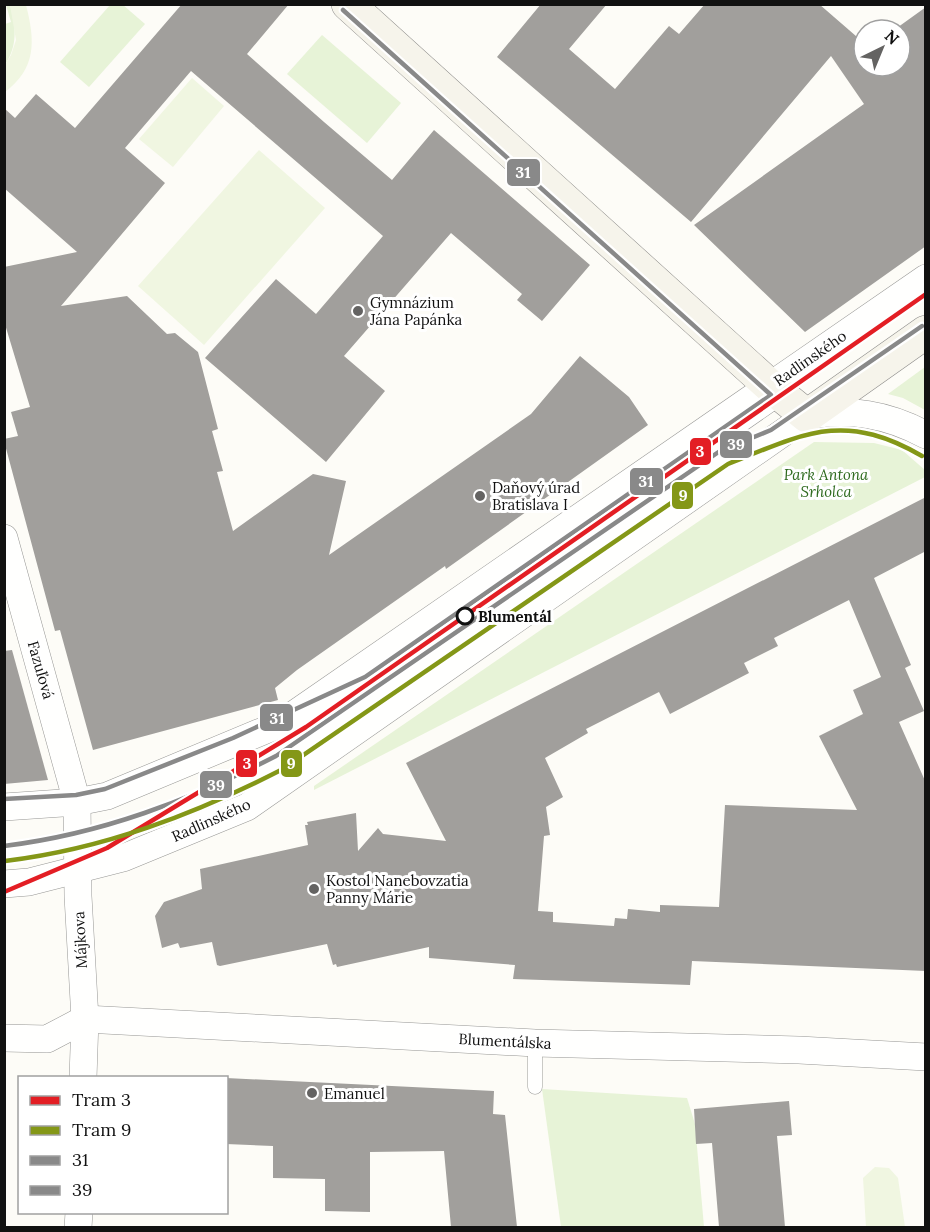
<svg xmlns="http://www.w3.org/2000/svg" width="930" height="1232" viewBox="0 0 930 1232" font-family="Lora,serif">
  <style>
    .green { fill: #e7f3d7 }
    .pitch { fill: #f0f6e1 }
    .building { fill: #a19f9c; fill-rule: evenodd }
    .lines { fill: none; stroke-linecap: round; stroke-linejoin: round }
    .service-casing { stroke: #979795; stroke-width: 15 }
    .minor-casing { stroke: #979795; stroke-width: 28 }
    .secondary-casing { stroke: #8e8d8b; stroke-width: 34 }
    .service { stroke: #fffffe; stroke-width: 14 }
    .minor { stroke: #fffffe; stroke-width: 27 }
    .secondary { stroke: #f6f4eb; stroke-width: 33 }
    .bus-1-casing { stroke: #fff; stroke-width: 9 }
    .bus-2-casing { stroke: #fff; stroke-width: 9 }
    .bus-1 { stroke: #898989; stroke-width: 4.5 }
    .bus-2 { stroke: #898989; stroke-width: 4.5 }
    .tram-1-casing { stroke: #fff; stroke-width: 9 }
    .tram-2-casing { stroke: #fff; stroke-width: 9 }
    .tram-1 { stroke: #e31e24; stroke-width: 4.5 }
    .tram-2 { stroke: #849717; stroke-width: 4.5 }
    .poi-dot { fill: #646362; stroke: #fff; stroke-width: 2 }
    .stop-dot { fill: #fff; stroke: #111; stroke-width: 3 }
    .labels { text-anchor: middle; dominant-baseline: central; stroke-width: 6; stroke-linejoin: round; paint-order: stroke }
    .poi-label { font-size: 15px; fill: #111; stroke: #fff; text-anchor: start }
    .street-label { font-size: 15px; fill: #111; stroke: #fff }
    .park-label { font-size: 15px; font-style: italic; fill: #2f6b1f; stroke: #fff }
    .stop-label { font-size: 15px; font-weight: bold; fill: #111; stroke: #fff; text-anchor: start }
    .line-badge { stroke: #fff; stroke-width: 2 }
    .badge-label { font-size: 16px; text-anchor: middle; font-weight: bold; fill: #fff }
  </style>
  <rect width="100%" height="100%" fill="#fdfcf7"/>
  <g class="green">
    <path d="M6 5H10C16 27 18 45 5 65V24L11 22Z"/>
    <polygon points="110,5 123,5 145,24 89,87 60,62"/>
    <polygon points="322,35 401,103 367,143 287,74"/>
    <polygon points="925,367 925,410 903,398 888,394"/>
    <polygon points="814,442 874,443 902,450 925,470 925,477 314,790 314,786"/>
    <polygon points="542,1089 687,1098 695,1124 704,1227 561,1227"/>
  </g>
  <g class="pitch">
    <path d="M10 5H26C35 40 37 68 5 92V65L11 55 16 40Z"/>
    <polygon points="192,78 224,106 173,167 139,139"/>
    <polygon points="259,150 325,208 204,345 138,286"/>
    <polygon points="875,1167 889,1168 898,1178 905,1227 866,1227 863,1178"/>
  </g>
  <g class="building">
    <polygon points="182,4 289,4 247,54 324,122 392,180 434,130 590,265 542,321 517,300 522,294 451,233 344,356 385,391 326,462 205,358 276,279 316,314 383,236 191,71 125,148 165,183 61,306 127,296 167,334 175,333 198,352 218,429 212,431 223,471 217,472 233,531 313,474 346,481 329,555 531,414 580,356 629,397 648,425 446,569 445,566 297,670 275,688 278,700 93,750 60,630 55,631 4,441 4,439 18,436 11,412 30,407 4,321 4,267 77,252 4,188 4,108 15,118 36,94 75,128"/>
    <polygon points="541,4 607,4 569,49 615,89 669,26 679,34 705,4 819,4 864,43 864,66 900,66 900,30 894,30 926,7 926,246 805,332 694,225 864,104 831,56 691,222 497,57"/>
    <path d="M926 497V551L874 578 911 665 905 668 924 711 899 722 926 783V971L692 961 690 985 513 979 515 965 429 958V947L337 967 336 964 333 965 327 944 220 966 217 965 212 942 180 948 178 943 162 948 155 916 164 902 202 889 200 869 308 845 305 825H308L307 822 356 813 358 851 378 828 383 834 446 841 406 763ZM849 600 881 677 853 690 863 714 819 736 857 810 725 805 719 907 660 905V912L628 909 627 919 615 918 614 926 553 922V912L538 911 544 836 550 835 546 807 563 797 545 758 588 733 586 729 659 692 670 714 749 673 744 663 778 646 774 638Z"/>
    <polygon points="12,650 48,780 4,784 4,651"/>
    <polygon points="226,1078 494,1091 493,1114 505,1115 517,1227 451,1227 444,1151 370,1152 370,1212 325,1211 325,1179 273,1178 273,1146 226,1144"/>
    <polygon points="789,1101 792,1135 777,1136 785,1227 719,1227 712,1143 696,1144 694,1109"/>
  </g>
  <g class="lines">
    <g class="service-casing">
      <g id="service">
        <polyline points="331,701 369,684 782,397"/>
        <path d="M4 854C98 846 197 806 280 762L724 457 740 451"/>
        <polyline points="535,1087 535,1043"/>
      </g>
    </g>
    <g class="minor-casing">
      <g id="minor">
        <polyline points="4,538 77,802 78,896 85,1019 83,1078"/>
        <polyline points="4,807 77,802 107,796 280,724 926,278"/>
        <path d="M4 884 29 882 123 858 247 807 807 416C850 408 887 414 926 435"/>
        <polyline points="85,1019 535,1043 799,1050 926,1057"/>
        <polyline points="4,1038 47,1039 85,1019"/>
        <polyline points="78,1228 79,1212"/>
      </g>
    </g>
    <g class="secondary-casing">
      <polyline id="secondary" points="348,4 770,386 807,416 926,332"/>
    </g>
    <use href="#service" class="service"/>
    <use href="#minor" class="minor"/>
    <use href="#secondary" class="secondary"/>
    <g class="bus-1-casing">
      <polyline id="bus-1" points="4,799 76,795 105,789 233,738 365,677 771,395 343,10"/>
    </g>
    <g class="bus-2-casing">
      <path id="bus-2" d="M4 846C102 834 190 800 276 756L720 451 771 430 922 326"/>
    </g>
    <use href="#bus-1" class="bus-1"/>
    <use href="#bus-2" class="bus-2"/>
    <g class="tram-1-casing">
      <polyline id="tram-1" points="4,892 107,848 306,727 926,294"/>
    </g>
    <g class="tram-2-casing">
      <path id="tram-2" d="M5 861C104 849 195 814 283 769L728 464C805 433 844 411 922 456"/>
    </g>
    <use href="#tram-1" class="tram-1"/>
    <use href="#tram-2" class="tram-2"/>
  </g>
  <g class="poi-dot">
    <circle cx="358" cy="311" r="6"/>
    <circle cx="480" cy="496" r="6"/>
    <circle cx="314" cy="889" r="6"/>
    <circle cx="312" cy="1093" r="6"/>
  </g>
  <circle class="stop-dot" cx="465" cy="616" r="8"/>
  <g class="labels">
    <g class="poi-label">
      <text x="370" y="302">Gymnázium<tspan x="370" dy="17">Jána Papánka</tspan></text>
      <text x="492" y="487">Daňový úrad<tspan x="492" dy="17">Bratislava I</tspan></text>
      <text x="326" y="880">Kostol Nanebovzatia<tspan x="326" dy="17">Panny Márie</tspan></text>
      <text x="324" y="1093">Emanuel</text>
    </g>
    <g class="street-label">
      <text transform="translate(810 358) rotate(-35)">Radlinského</text>
      <text transform="translate(41 670) rotate(74)">Fazuľová</text>
      <text transform="translate(211 820) rotate(-24)">Radlinského</text>
      <text transform="translate(80 940) rotate(-93)">Májkova</text>
      <text transform="translate(505 1041) rotate(3)">Blumentálska</text>
    </g>
    <g class="park-label">
      <text x="826" y="474">Park Antona<tspan x="826" dy="17">Srholca</tspan></text>
    </g>
    <g class="stop-label">
      <text x="478" y="616">Blumentál</text>
    </g>
  </g>
  <g class="line-badge">
    <rect x="506" y="158" width="35" height="29" rx="6" fill="#898989"/>
    <rect x="719" y="430" width="34" height="29" rx="6" fill="#898989"/>
    <rect x="689" y="437" width="23" height="29" rx="6" fill="#e31e24"/>
    <rect x="629" y="467" width="35" height="29" rx="6" fill="#898989"/>
    <rect x="671" y="481" width="23" height="29" rx="6" fill="#849717"/>
    <rect x="259" y="703" width="35" height="29" rx="6" fill="#898989"/>
    <rect x="235" y="749" width="23" height="29" rx="6" fill="#e31e24"/>
    <rect x="280" y="749" width="23" height="29" rx="6" fill="#849717"/>
    <rect x="199" y="770" width="34" height="29" rx="6" fill="#898989"/>
  </g>
  <g class="badge-label">
    <text x="523" y="178">31</text>
    <text x="736" y="450">39</text>
    <text x="700" y="457">3</text>
    <text x="646" y="487">31</text>
    <text x="683" y="501">9</text>
    <text x="277" y="724">31</text>
    <text x="247" y="769">3</text>
    <text x="291" y="769">9</text>
    <text x="216" y="791">39</text>
  </g>
  <rect width="930" height="1232" fill="none" stroke="#111111" stroke-width="12"/>
  <rect x="18" y="1076" width="210" height="138" fill="#ffffff" stroke="#a0a0a0" stroke-width="1.5"/>
  <rect x="30" y="1096" width="30" height="9" fill="#e31e24" stroke="#a0a0a0" stroke-width="1.5"/>
  <text x="72" y="1106" font-size="18" fill="#111111">Tram 3</text>
  <rect x="30" y="1126" width="30" height="9" fill="#849717" stroke="#a0a0a0" stroke-width="1.5"/>
  <text x="72" y="1136" font-size="18" fill="#111111">Tram 9</text>
  <rect x="30" y="1156" width="30" height="9" fill="#898989" stroke="#a0a0a0" stroke-width="1.5"/>
  <text x="72" y="1166" font-size="18" fill="#111111">31</text>
  <rect x="30" y="1186" width="30" height="9" fill="#898989" stroke="#a0a0a0" stroke-width="1.5"/>
  <text x="72" y="1196" font-size="18" fill="#111111">39</text>
  <g transform="translate(882 48) rotate(43)"><circle r="28" fill="#ffffff" stroke="#a0a0a0" stroke-width="1.5"/>
  <path d="M0-4.5L10 22L0 15L-10 22Z" fill="#646362"/>
  <text y="-9" font-size="16" font-weight="bold" text-anchor="middle" fill="#111111">N</text>
  </g>
</svg>
